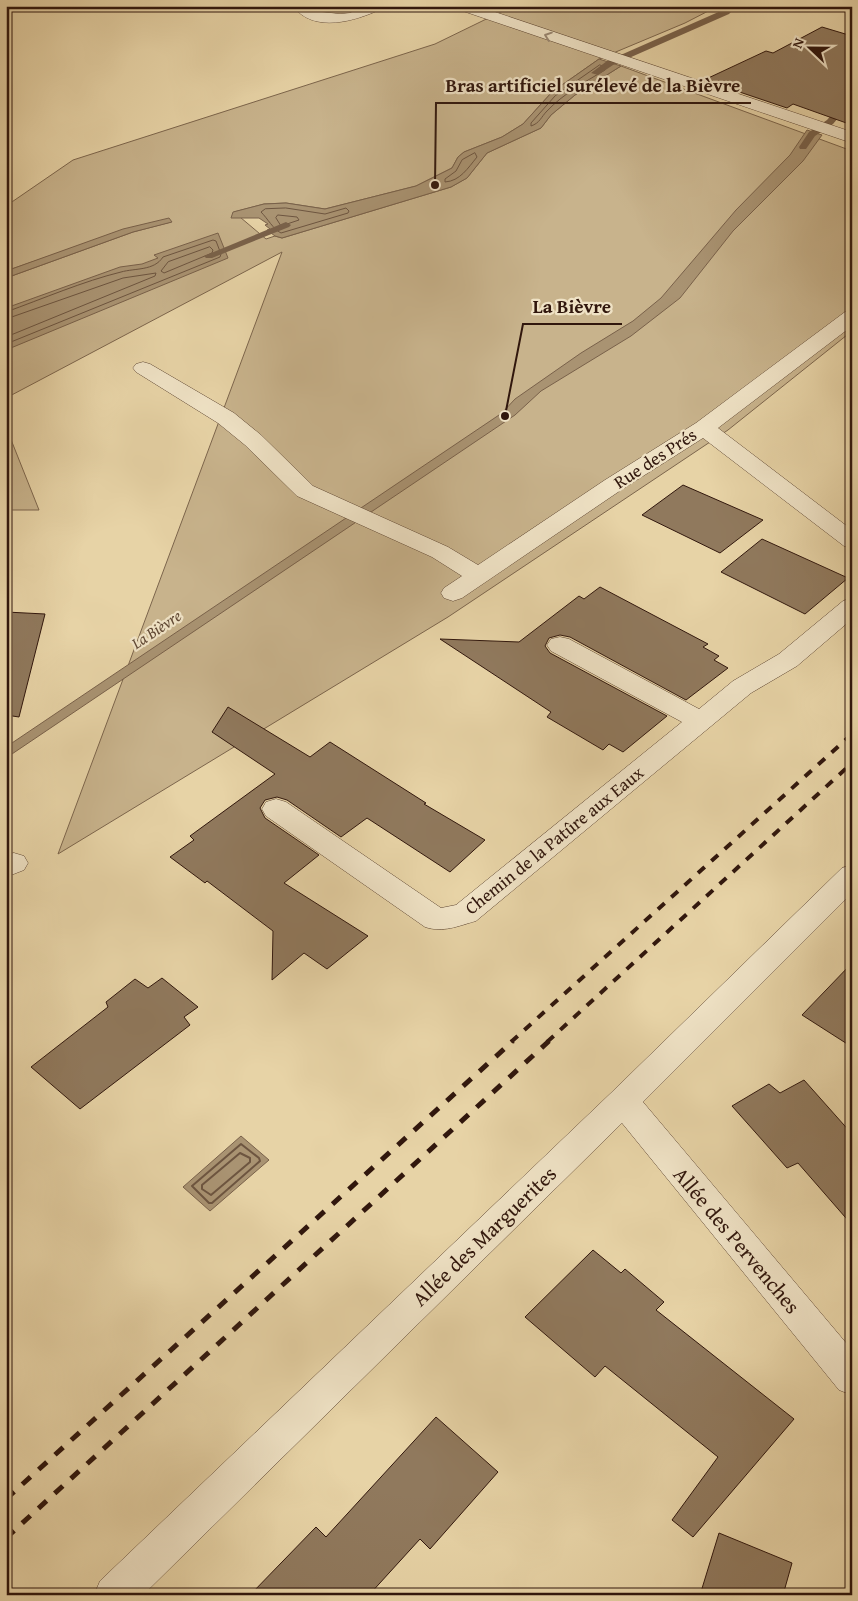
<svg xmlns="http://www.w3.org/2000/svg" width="858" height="1601" viewBox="0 0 858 1601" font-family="'Gentium Book Plus',serif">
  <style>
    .green { fill: #c8b38c; stroke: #7c654c }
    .water { fill: #a99372; stroke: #79614a }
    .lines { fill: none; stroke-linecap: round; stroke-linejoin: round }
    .shore-far1 { stroke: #6d5540; stroke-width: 1 }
    .shore { stroke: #6d5540; stroke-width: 2 }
    .stream { fill: #79614a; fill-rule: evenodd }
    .building { fill: #90795d; stroke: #31170d }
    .minor-casing { stroke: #5e4633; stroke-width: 1 }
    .minor { fill: #efe2c5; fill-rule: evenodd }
    .rail-far1 { stroke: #31170d; stroke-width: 4; stroke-dasharray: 9 9; stroke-linecap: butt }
    .rail { stroke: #31170d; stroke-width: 5; stroke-dasharray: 11 11; stroke-linecap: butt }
    .oneway { stroke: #9a8772 }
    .labels { text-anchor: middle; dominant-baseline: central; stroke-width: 4.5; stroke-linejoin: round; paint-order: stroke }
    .far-water-label { font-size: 16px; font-style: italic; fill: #614935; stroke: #efe2c5 }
    .street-label { font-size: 18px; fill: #31170d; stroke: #efe2c5 }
    .near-street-label { font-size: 21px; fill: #31170d; stroke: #efe2c5 }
    .leader { fill: none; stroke: #31170d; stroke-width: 2 }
    .callout-dot { fill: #31170d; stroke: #efe2c5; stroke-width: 2 }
    .callout-label { font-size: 19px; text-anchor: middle; font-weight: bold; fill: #31170d; stroke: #efe2c5; stroke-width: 4.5; stroke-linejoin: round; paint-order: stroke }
  </style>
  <rect width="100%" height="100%" fill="#e7d3a6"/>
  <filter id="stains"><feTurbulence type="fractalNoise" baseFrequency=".004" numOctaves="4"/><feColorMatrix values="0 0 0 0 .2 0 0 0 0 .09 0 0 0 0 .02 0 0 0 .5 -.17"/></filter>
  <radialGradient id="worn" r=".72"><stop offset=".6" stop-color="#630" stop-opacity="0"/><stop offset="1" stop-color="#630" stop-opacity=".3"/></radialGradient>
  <g class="green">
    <polygon points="513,6 718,6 685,23 599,59 552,92 523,124 502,137 464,152 458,157 452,168 416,186 325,209 286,203 264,204 234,212 266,239 275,236 282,238 451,187 467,178 487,153 541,128 551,115 575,95 621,66 852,151 852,331 728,430 448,617 58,854 282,252 6,398 6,278 133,232 171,222 122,231 6,271 6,206 73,160 435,44"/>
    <polygon points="6,427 39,510 6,510"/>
  </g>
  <g class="water">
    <polygon points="599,59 621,66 575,95 551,115 541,128 487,153 467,178 451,187 282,238 275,236 267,230 270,229 265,225 268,224 259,218 231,218 233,212 264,204 286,203 325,209 416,186 452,168 458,157 464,152 502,137 523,124 552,92"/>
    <polygon points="807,130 822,135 803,161 733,231 680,298 631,336 541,391 515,415 6,758 6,747 502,413 515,399 581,353 633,321 661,298 736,210 790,155"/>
    <polygon points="169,218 172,222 133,232 6,278 6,271 123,229"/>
    <polygon points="218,233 228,258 6,350 6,308 120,267 142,264 158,258 154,255"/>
    <polygon points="241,1136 269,1160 210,1211 183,1187"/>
  </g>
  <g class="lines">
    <g class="shore-far1">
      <path d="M600 65 605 67V70C585 82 563 94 547 111 541 117 540 123 531 126V123L555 96Z"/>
      <path d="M475 153 477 157C468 168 460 181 445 182V179L456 171 462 160Z"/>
      <path d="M286 208 325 214 346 208 349 211 348 213 281 233C273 229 268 219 261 212L265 209Z"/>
      <polygon points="278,215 297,217 299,220 281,226 276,218"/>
      <polygon points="210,247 213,250 212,253 164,273 161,271 168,262"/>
      <path d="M6 312C42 299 84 281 121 272 135 268 154 271 163 257L213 240 216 241 221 254 220 257 6 344"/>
      <polyline points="6,319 123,278 156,273 155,276 6,337"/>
    </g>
    <g class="shore">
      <polygon points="241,1144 259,1158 260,1161 212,1203 209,1203 192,1186"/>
      <polygon points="240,1153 250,1158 250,1162 211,1195 202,1189 202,1185"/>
    </g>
    <g class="stream">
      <polygon points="728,6 737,6 729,14 613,65 598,75 591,73 607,61 723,10"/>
      <polygon points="843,102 850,104 833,124 815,136 806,149 800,149 799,147 809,132 827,120"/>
      <polygon points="286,222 291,225 289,227 212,258 206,258 204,256"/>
    </g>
  </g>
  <g class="building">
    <polygon points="822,27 852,36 852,125 793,104 787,108 704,80 766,51 773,53"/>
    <polygon points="683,485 763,520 720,553 642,515"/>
    <polygon points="762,539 848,578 805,614 721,572"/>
    <polygon points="600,587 708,644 703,647 719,656 714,660 728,668 686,700 570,637 560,635 549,638 545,646 550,653 667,716 623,752 609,744 603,750 547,717 551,712 440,639 519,642 579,596 584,599"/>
    <polygon points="6,612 45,614 19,717 6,715"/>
    <polygon points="228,707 310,757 330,742 426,803 424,804 485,840 450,872 367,818 341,837 287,800 277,797 265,800 260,808 265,818 319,855 284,883 368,936 327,969 304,953 272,980 273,931 207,881 205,883 170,857 194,840 190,836 275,774 212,732"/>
    <polygon points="852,963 852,1047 802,1015"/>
    <polygon points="162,978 198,1007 184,1017 190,1025 80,1109 31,1067 108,1007 106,1002 135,979 148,988"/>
    <polygon points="804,1080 852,1134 852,1225 798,1163 787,1168 732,1106 769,1084 780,1093"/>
    <polygon points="593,1250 621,1273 625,1269 664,1302 656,1310 794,1419 693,1537 672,1520 718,1457 605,1366 595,1377 525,1317"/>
    <polygon points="436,1417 498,1472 430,1549 420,1539 369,1595 250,1595 316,1527 326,1537"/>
    <polygon points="719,1533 792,1563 783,1595 700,1595"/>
  </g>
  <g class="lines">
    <g class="minor-casing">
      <g id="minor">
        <path d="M293 6H310L322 12 340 14 350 13 364 6H383L381 9C356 21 313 34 293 6Z"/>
        <polygon points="455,6 477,6 852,132 852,143 457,9"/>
        <polygon points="852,310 852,326 718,428 852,530 852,548 844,546 703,438 621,490 462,598 453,601 444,598 441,593 444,588 462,576 432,557 297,496 245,445 218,423 136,372 133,368 136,364 143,362 150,364 234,413 261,435 313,486 448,547 478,565 605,480 696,423 845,312"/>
        <path d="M852 598V619L797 666 751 693 476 921C458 926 443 933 425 927L266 816 262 809 266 802 276 799 286 802 441 908 456 905 682 722 551 651 547 645 551 639 560 637 569 639 699 709 733 681 779 654 843 601Z"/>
        <polygon points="14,853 24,856 28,863 24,870 6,877 6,855"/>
        <polygon points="852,865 852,893 643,1102 852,1350 852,1395 839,1390 622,1123 143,1595 94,1595 100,1581 612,1092 842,868"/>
      </g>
    </g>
    <use href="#minor" class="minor"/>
    <g class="rail-far1">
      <polyline points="511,1042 852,734"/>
      <polyline points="547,1042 852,763"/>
    </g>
    <g class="rail">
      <polyline points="6,1499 513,1041"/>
      <polyline points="6,1538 549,1041"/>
    </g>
  </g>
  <defs><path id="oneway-chevron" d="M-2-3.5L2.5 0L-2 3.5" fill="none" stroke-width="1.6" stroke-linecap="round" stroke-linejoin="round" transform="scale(1.25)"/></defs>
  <use class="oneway" href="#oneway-chevron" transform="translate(548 36) rotate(-161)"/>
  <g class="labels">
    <g class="far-water-label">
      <text transform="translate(156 629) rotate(-34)">La Bièvre</text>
    </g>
    <g class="street-label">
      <text transform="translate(655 458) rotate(-33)">Rue des Prés</text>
      <text transform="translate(554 840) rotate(-39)">Chemin de la Patûre aux Eaux</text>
    </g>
    <g class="near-street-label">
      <text transform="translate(484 1236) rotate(-44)">Allée des Marguerites</text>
      <text transform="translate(737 1240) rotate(50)">Allée des Pervenches</text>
    </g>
  </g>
  <path class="leader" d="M435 185L436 103H751M505 416L523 324H622"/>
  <g class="callout-dot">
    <circle cx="435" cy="185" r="5"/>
    <circle cx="505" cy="416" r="5"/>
  </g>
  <g class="callout-label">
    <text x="593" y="92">Bras artificiel surélevé de la Bièvre</text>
    <text x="572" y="313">La Bièvre</text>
  </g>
  <rect width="858" height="1601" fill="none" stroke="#e7d3a6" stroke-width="25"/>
  <rect x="8" y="8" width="843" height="1586" fill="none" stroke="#31170d" stroke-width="2.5"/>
  <rect x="12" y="12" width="833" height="1576" fill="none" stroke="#31170d"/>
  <g transform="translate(810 48) rotate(292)" stroke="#efe2c5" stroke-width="4" paint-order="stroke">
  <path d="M0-4L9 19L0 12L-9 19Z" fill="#31170d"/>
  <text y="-8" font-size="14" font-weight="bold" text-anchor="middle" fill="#31170d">N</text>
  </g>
  <rect width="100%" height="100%" filter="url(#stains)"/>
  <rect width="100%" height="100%" fill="url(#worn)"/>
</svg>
